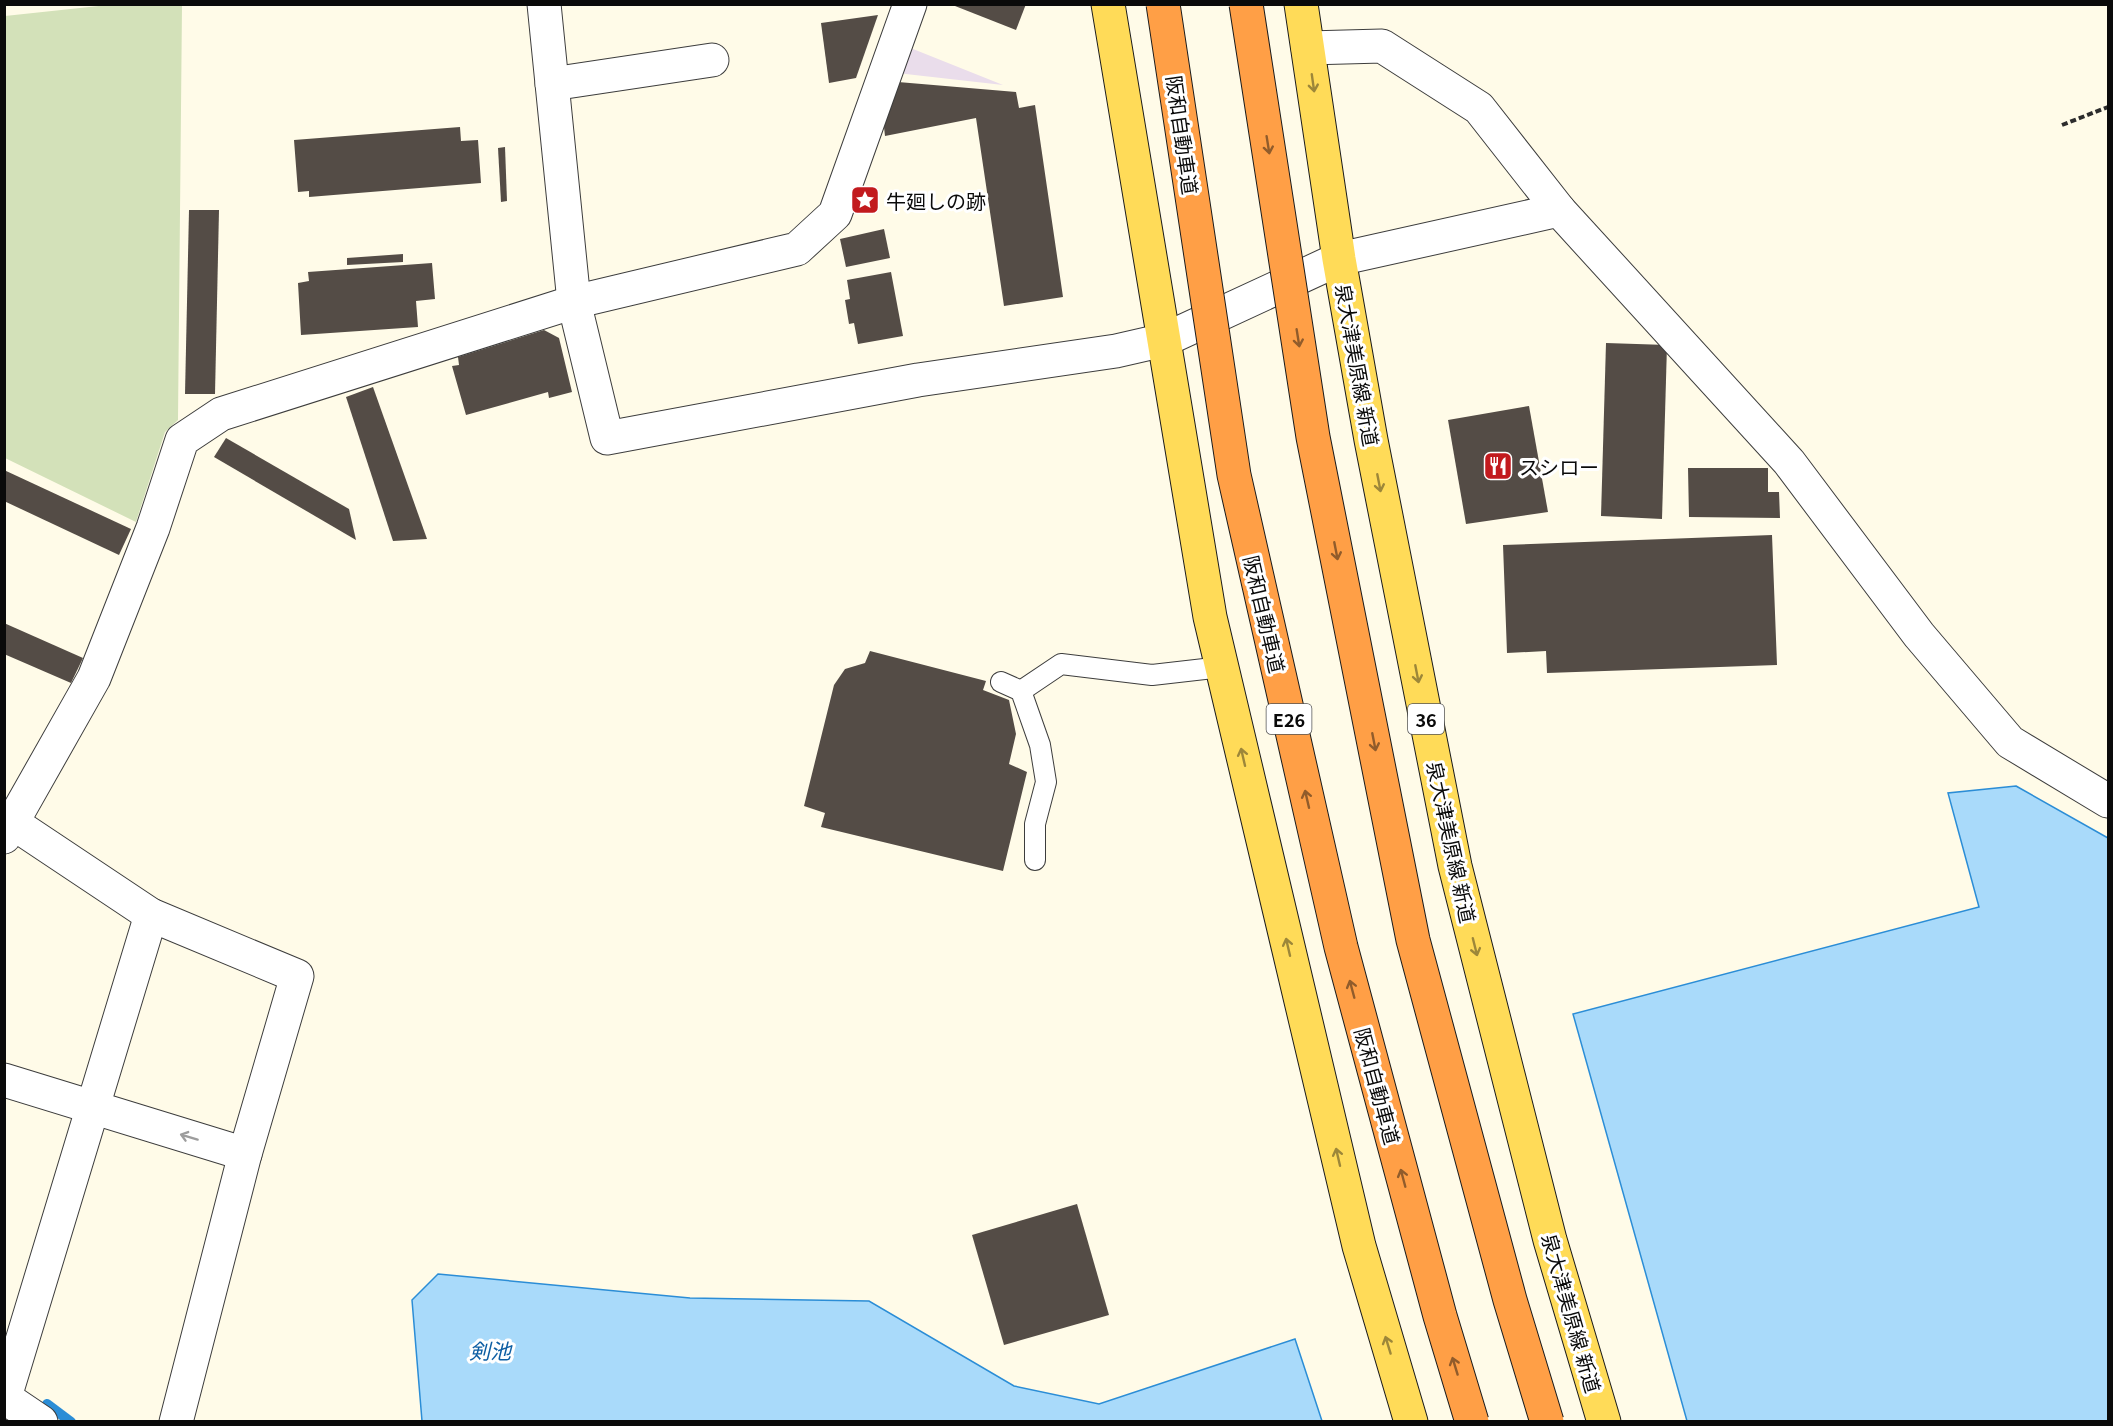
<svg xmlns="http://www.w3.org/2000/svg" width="2113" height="1426" viewBox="0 0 2113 1426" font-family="Georgia,'Noto Sans JP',serif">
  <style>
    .industrial { fill: #eaddeb }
    .cemetery { fill: #d3e1b9 }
    .water { fill: #a9dafa; stroke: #2b8dd6; stroke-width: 1.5 }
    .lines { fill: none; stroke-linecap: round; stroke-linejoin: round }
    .stream { stroke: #2b8dd6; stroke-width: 10 }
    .building { fill: #544c46 }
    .service-casing { stroke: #3d3d3d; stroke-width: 22 }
    .minor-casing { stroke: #3d3d3d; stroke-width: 35 }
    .primary-casing { stroke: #1b1b1b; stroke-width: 35 }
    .path { stroke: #2c2c2c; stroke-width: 4; stroke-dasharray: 6 3; stroke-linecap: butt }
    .service { stroke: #fff; stroke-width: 20 }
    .minor { stroke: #fff; stroke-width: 33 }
    .primary { stroke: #ffdb58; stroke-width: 33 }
    .motorway-bridge-casing { stroke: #1b1b1b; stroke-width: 35; stroke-linecap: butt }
    .motorway-bridge { stroke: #ff9f46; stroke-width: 33 }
    .oneway { stroke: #9d8739 }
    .oneway2 { stroke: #915c2b }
    .oneway3 { stroke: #9d9d9d }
    .labels { text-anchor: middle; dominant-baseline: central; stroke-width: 6; stroke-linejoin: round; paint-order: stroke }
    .shield { fill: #fff; stroke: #545454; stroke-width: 1.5 }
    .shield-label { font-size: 18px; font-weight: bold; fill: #0a0a0a }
    .street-label { font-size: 20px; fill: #0a0a0a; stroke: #fff }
    .poi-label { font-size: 20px; fill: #0a0a0a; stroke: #fff; text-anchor: start }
    .water-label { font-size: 21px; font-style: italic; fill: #0d5ea3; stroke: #fff }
  </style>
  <rect width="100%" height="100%" fill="#fffbe8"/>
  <polygon class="industrial" points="908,47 1003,85 897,73"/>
  <polygon class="cemetery" points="108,5 182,5 178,420 165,432 136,522 5,458 5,16"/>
  <g class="water">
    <polygon points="2016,786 2108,838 2108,1421 1687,1421 1573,1014 1979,907 1948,793"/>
    <polygon points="438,1274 690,1298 869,1301 1014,1386 1099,1404 1295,1339 1322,1421 422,1421 412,1300"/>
  </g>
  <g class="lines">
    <polyline class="stream" points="47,1404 71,1422"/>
  </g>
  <g class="building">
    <polygon points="956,4 1026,4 1016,30 955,6"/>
    <polygon points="878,15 856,78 829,83 821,23"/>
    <polygon points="898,82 1016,92 1019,108 1035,105 1063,297 1004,306 976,118 885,136 884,127"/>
    <polygon points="460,127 461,141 478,140 481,183 309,197 309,191 298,192 294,140"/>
    <polygon points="505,147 507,201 501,202 498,148"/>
    <polygon points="189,210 219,210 215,394 185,394"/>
    <polygon points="884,229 890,258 846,267 840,239"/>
    <polygon points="403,254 403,262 347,265 347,258"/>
    <polygon points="432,263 435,299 416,301 418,327 301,335 298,283 309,281 308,272"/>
    <polygon points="891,272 903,336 858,344 854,323 849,324 845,300 850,299 847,280"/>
    <polygon points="544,330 559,338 572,392 549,398 548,392 466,415 452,366 459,365 458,357"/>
    <polygon points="1606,343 1667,345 1662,519 1601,516"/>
    <polygon points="373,387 427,539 393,541 346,397"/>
    <polygon points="1529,406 1548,512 1466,524 1448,420"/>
    <polygon points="226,438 349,509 356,540 214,457"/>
    <polygon points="1688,468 1768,468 1768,492 1779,492 1780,518 1689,517"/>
    <polygon points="4,470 131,529 119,555 4,501"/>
    <polygon points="1772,535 1777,665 1547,673 1546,651 1507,653 1503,545"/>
    <polygon points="4,623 83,658 71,683 4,654"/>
    <polygon points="870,651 986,681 983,690 1009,700 1016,734 1009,764 1027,772 1003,871 821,827 825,813 804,806 834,685 845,669 865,663"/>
    <polygon points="1077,1204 1109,1315 1004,1345 972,1235"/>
  </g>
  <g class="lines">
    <g class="service-casing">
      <g id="service">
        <polyline points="1001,682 1021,691 1040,745 1046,782 1035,824 1035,860"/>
        <polyline points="1021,691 1061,664 1152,675 1222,667"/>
      </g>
    </g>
    <g class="minor-casing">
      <g id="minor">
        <polyline points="544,4 574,302 607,438 918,380 1116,351 1164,340 1339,259 1559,210 1789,462 1919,635 2010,742 2108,801"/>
        <polyline points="1308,48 1382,46 1479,108 1559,210"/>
        <polyline points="552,84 712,60"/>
        <polyline points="13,823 151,915 297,976 245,1154 176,1422"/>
        <polyline points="4,837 94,678 153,528 182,440 221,414 574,302 797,249 835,214 910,4"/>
        <polyline points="4,1080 245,1154"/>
        <polyline points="4,1397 41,1422"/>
        <polyline points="5,1397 151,915"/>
      </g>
    </g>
    <g class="primary-casing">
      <g id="primary">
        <polyline points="1108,4 1210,617 1359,1246 1411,1422"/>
        <polyline points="1301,4 1339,259 1371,440 1455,866 1550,1240 1604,1422"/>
      </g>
    </g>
    <polyline class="path" points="2062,125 2108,107"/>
    <use href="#service" class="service"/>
    <use href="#minor" class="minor"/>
    <use href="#primary" class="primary"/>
    <g class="motorway-bridge-casing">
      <g id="motorway-bridge">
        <polyline points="1163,4 1234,475 1341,947 1440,1316 1472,1422"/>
        <polyline points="1246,4 1313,437 1413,940 1510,1300 1547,1422"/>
      </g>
    </g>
    <use href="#motorway-bridge" class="motorway-bridge"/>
  </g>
  <defs><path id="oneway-shaft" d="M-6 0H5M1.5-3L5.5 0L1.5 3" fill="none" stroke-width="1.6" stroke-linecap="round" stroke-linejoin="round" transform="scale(1.5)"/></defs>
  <g class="oneway">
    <use href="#oneway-shaft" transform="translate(1313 83) rotate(82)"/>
    <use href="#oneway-shaft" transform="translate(1379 483) rotate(79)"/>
    <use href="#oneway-shaft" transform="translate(1417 674) rotate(79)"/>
    <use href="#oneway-shaft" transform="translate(1243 757) rotate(-103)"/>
    <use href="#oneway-shaft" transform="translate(1288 947) rotate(-103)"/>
    <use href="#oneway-shaft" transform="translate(1475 947) rotate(76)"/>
    <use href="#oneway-shaft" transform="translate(1338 1157) rotate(-103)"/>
    <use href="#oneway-shaft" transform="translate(1388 1345) rotate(-107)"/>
  </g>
  <g class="oneway2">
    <use href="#oneway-shaft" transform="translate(1268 145) rotate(81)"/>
    <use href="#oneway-shaft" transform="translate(1298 338) rotate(81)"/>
    <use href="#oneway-shaft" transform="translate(1336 551) rotate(79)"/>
    <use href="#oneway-shaft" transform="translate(1374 742) rotate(79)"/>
    <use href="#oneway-shaft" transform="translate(1307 799) rotate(-103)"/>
    <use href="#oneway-shaft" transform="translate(1352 989) rotate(-105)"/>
    <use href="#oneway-shaft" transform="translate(1403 1178) rotate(-105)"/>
    <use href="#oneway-shaft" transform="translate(1455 1366) rotate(-107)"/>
  </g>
  <use class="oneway3" href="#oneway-shaft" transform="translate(189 1137) rotate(-163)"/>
  <defs>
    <g id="sight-square" transform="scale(1.5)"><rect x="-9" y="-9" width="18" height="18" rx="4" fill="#c21a1e" stroke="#fff"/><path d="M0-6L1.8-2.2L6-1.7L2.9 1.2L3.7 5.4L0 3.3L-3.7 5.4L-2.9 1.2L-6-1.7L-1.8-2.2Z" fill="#fff"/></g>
    <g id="restaurant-square" transform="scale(1.5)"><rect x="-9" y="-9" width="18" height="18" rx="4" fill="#c21a1e" stroke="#fff"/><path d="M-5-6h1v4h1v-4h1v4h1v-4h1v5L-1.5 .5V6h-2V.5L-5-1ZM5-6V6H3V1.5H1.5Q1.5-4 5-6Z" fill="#fff"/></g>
  </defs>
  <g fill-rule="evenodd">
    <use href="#sight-square" x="865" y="200"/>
    <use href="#restaurant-square" x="1498" y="466"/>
  </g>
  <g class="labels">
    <g class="shield">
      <rect x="1266.5" y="704" width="45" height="30" rx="4.5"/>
      <rect x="1408" y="704" width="36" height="30" rx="4.5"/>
    </g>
    <g class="shield-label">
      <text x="1289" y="719">E26</text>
      <text x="1426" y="719">36</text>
    </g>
    <g class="street-label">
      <text transform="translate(1183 135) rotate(82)">阪和自動車道</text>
      <text transform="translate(1358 365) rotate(80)">泉大津美原線 新道</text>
      <text transform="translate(1265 614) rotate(77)">阪和自動車道</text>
      <text transform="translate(1452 842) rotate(78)">泉大津美原線 新道</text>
      <text transform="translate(1378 1086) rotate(75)">阪和自動車道</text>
      <text transform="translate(1572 1313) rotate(74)">泉大津美原線 新道</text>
    </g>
    <g class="poi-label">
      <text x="886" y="200">牛廻しの跡</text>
      <text x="1519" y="466">スシロー</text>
    </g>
    <g class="water-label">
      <text x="490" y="1350">剣池</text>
    </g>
  </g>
  <rect width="2113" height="1426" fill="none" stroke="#0a0a0a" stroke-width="12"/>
</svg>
